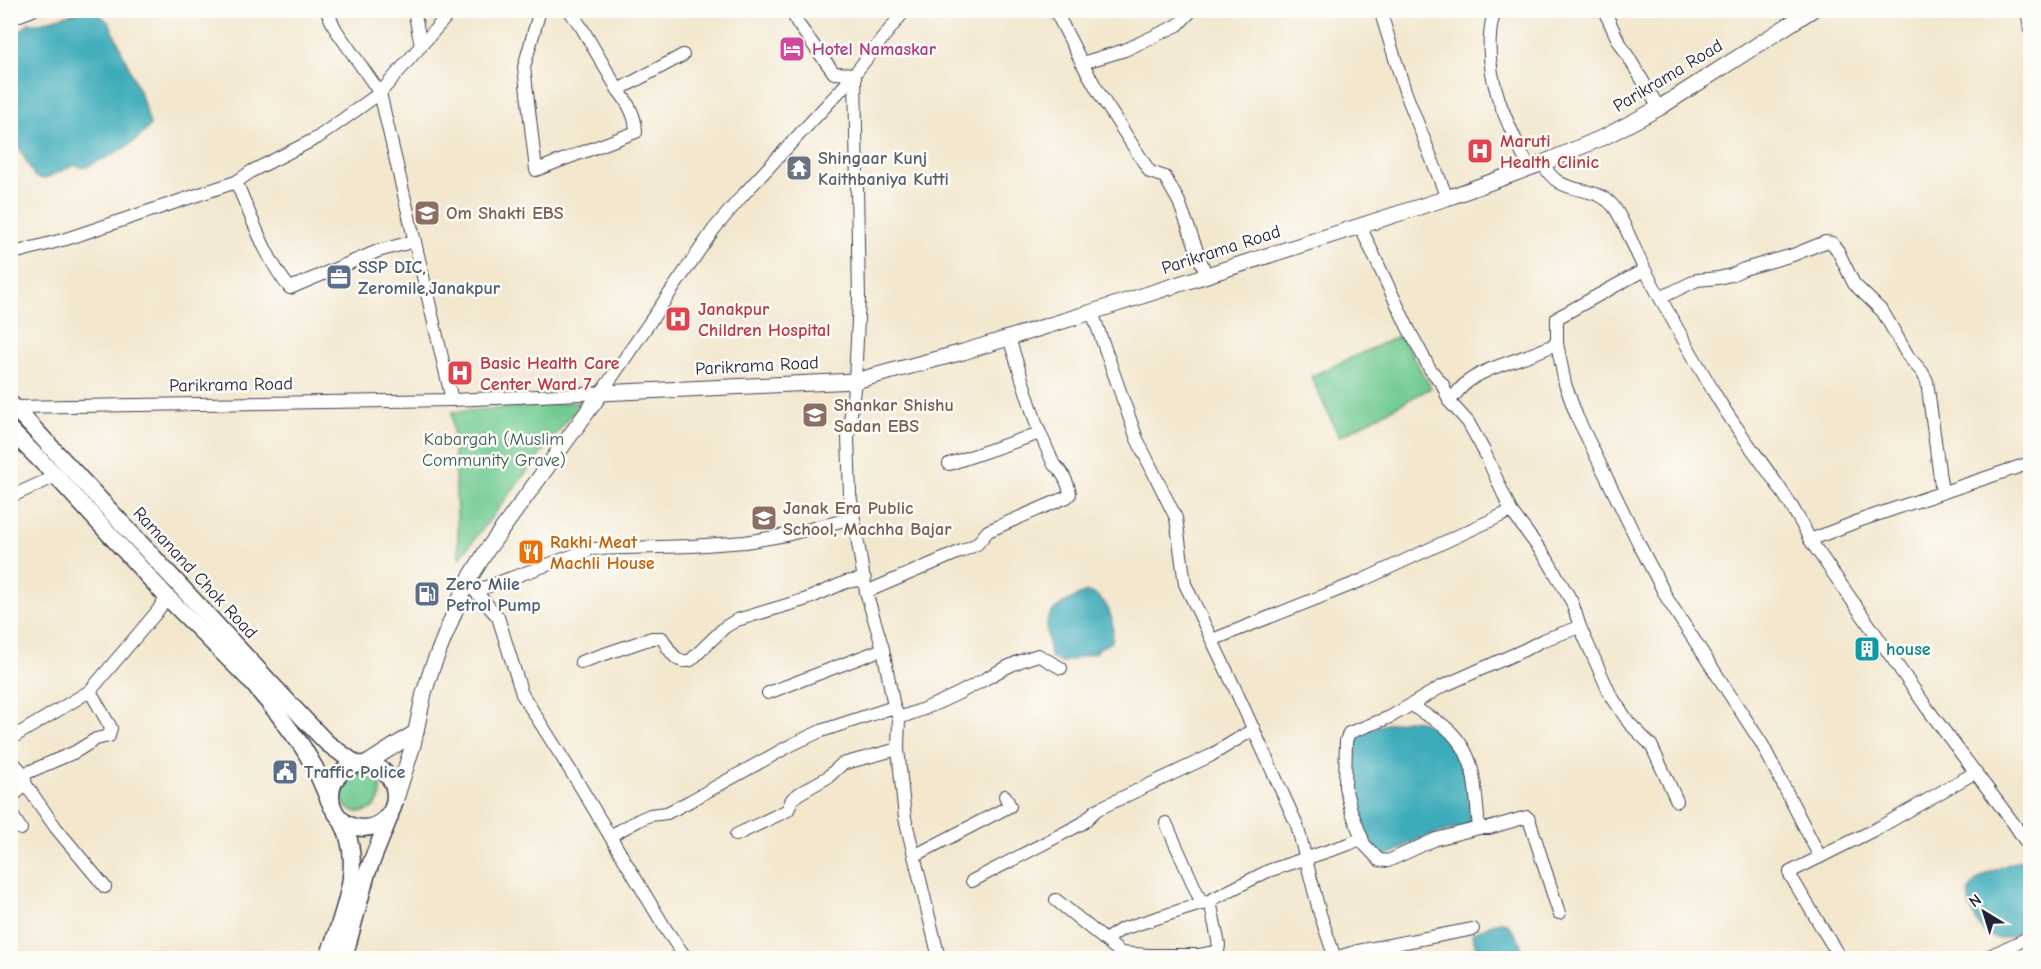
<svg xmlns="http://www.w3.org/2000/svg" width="2041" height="969" viewBox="0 0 2041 969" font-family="'Comic Neue',sans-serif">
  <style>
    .green { fill: #70ca90; stroke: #497666; stroke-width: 1.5 }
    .water { fill: #3dacba; stroke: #30677a; stroke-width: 1.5 }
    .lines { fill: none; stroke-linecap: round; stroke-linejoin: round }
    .minor-casing { stroke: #414051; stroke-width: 14 }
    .major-casing { stroke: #414051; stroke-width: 17 }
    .highway-casing { stroke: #414051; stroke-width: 19 }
    .minor { stroke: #fff; stroke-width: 12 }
    .major { stroke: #fff; stroke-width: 15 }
    .highway { stroke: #fff; stroke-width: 16 }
    .labels { text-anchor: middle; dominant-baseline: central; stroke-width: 5; stroke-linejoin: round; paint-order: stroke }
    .hotel-label { font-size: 18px; font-weight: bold; fill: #b23c85; stroke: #fdfcf7; text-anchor: start }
    .street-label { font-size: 18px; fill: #22223b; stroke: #fdfcf7 }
    .health-label { font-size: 18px; font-weight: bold; fill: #be3a42; stroke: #fdfcf7; text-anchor: start }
    .worship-label { font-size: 18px; font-weight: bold; fill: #5b616d; stroke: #fdfcf7; text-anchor: start }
    .education-label { font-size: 18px; font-weight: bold; fill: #785e54; stroke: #fdfcf7; text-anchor: start }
    .service-label { font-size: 18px; font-weight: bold; fill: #4e5e75; stroke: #fdfcf7; text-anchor: start }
    .park-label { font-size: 18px; fill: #3d5d59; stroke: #fdfcf7 }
    .food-label { font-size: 18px; font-weight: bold; fill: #c56008; stroke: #fdfcf7; text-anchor: start }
    .culture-label { font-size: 18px; font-weight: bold; fill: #0d838f; stroke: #fdfcf7; text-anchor: start }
  </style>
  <rect width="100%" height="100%" fill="#fdfcf7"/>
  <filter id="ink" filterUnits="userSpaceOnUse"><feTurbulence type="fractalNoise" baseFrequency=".0167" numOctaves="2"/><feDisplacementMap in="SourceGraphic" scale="12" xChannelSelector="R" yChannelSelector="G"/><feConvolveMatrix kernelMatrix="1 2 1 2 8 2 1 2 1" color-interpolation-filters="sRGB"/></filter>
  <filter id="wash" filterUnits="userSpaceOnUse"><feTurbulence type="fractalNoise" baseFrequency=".008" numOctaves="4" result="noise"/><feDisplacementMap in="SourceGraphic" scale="24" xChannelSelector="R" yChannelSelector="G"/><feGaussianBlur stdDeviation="1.35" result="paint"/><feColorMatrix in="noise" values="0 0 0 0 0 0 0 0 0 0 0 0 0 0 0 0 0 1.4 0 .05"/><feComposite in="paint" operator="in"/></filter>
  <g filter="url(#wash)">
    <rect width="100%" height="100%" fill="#f3e7ce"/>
    <g class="green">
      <polygon points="1401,335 1431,388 1339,437 1311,376"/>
      <polygon points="581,402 459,559 452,412"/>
      <circle cx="360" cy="791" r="21"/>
    </g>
    <g class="water">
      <path d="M81 11H96L110 24 142 98 150 125C138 145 105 158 84 168L75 165 43 179 35 177 11 133V34L19 32 29 23H40Z"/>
      <path d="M1087 592C1110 597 1115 623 1112 642L1099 648 1096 652 1060 663 1050 656C1049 646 1046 633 1047 623 1048 608 1075 597 1087 592Z"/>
      <path d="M1407 720 1419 721 1440 729 1466 757 1471 825C1452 829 1433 834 1415 841 1400 848 1397 854 1380 856 1359 826 1340 783 1352 746 1354 740 1356 734 1362 731 1375 725 1393 723 1407 720Z"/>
      <path d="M2021 860 2030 864V925C2020 930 2008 940 1996 938 1986 937 1980 928 1976 920 1961 893 1969 882 1995 870 2004 866 2012 862 2021 860Z"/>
      <polygon points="1500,922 1507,923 1520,941 1523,958 1479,958 1472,934 1490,925"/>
    </g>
  </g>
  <g filter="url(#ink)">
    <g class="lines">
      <g class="minor-casing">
        <g id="minor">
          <polyline points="326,10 336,30 380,93 452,400"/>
          <polyline points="414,10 421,46"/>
          <path d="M540 10 524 67 536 170 636 132C636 117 627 101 618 90"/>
          <polyline points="569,10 582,28 618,90 683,55"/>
          <polyline points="791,10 798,24 834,73 855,74 859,299 855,381 848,438 850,494 866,592 883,649 894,707 899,718 898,749 905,818 939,958"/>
          <polyline points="1055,10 1082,63"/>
          <polyline points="1192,10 1178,25 1146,40 1125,50 1082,63 1102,98 1150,172 1165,177 1179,202 1206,275"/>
          <polyline points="1380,10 1405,91 1447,198"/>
          <path d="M1497 10C1491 19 1491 26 1490 36 1486 84 1509 126 1529 168"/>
          <polyline points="1604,10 1617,38 1659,108"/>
          <polyline points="2027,10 2030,29"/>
          <polyline points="10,19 33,10"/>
          <polyline points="2030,88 2030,105"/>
          <path d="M1543 163C1560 201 1597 180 1616 210 1628 229 1635 252 1646 272 1669 314 1693 357 1718 399 1747 447 1786 489 1810 540"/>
          <path d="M236 182C251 215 267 262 290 288L378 251 415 241"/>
          <polyline points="1360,226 1408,328 1430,369 1443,385 1449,401 1468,422 1484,451 1511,511 1547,559 1572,602 1580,627 1610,694 1629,723 1651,745 1677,801"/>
          <polyline points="10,254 66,239 236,182 252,171 317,138 380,93 452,10"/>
          <polyline points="1660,298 1697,280 1718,278 1731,275 1744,269 1793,255 1825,242 1832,243 1838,251 1854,284 1883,312 1908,356 1922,372 1927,381 1942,493"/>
          <polyline points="1092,312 1137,439 1176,518 1185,584 1231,680 1297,825 1320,914 1335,958"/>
          <polyline points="1557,343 1565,384 1577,417 1640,546 1668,600 1762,744 1820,857"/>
          <path d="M1449 401C1455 396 1459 389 1465 384 1486 365 1531 358 1557 343V318L1644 270"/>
          <polyline points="12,407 452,400 601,393 714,229 742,196 849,81 905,10"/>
          <polyline points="2030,463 1861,520 1810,540 1927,708 2014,824 2030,848"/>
          <polyline points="949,464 1040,433"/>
          <polyline points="10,497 56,476"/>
          <polyline points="465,586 475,591 498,617 522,694 577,781 667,931 686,958"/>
          <polyline points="475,591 591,549 692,546 745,542 786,535 853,518"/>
          <path d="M866 592 964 550 977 544 988 531 1067 497 1070 494C1069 485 1062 470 1054 465L1037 426 1009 338"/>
          <polyline points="1212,640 1363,580 1511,511"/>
          <path d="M581 662 652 638H662C669 649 676 666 691 660L725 627 737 620 807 599 846 582 865 579"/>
          <polyline points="768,693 883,649"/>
          <path d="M1412 704C1420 714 1433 717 1443 725 1479 754 1474 787 1479 828L1436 839 1388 861 1379 860 1364 844 1351 810 1345 787 1346 741 1349 733 1390 717 1441 687 1524 650 1543 640 1580 627"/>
          <path d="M899 718C926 709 953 697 978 683 999 671 1014 662 1038 655L1061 668"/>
          <polyline points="10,739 90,691 156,613 167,597"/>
          <polyline points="10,759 24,774 26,785 56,828 105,887"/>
          <polyline points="24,774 75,752 96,739 109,736 111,728 90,691"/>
          <polyline points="10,798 26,785"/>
          <polyline points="10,812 21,829"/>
          <polyline points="1166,823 1202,904"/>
          <polyline points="1479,828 1489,828 1523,818 1527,817 1529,819 1559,913"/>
          <polyline points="736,835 788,810 792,799 800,793 828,777 842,764 898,749"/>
          <polyline points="610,836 639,820 650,815 667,813 690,801 793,744 821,731 894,707"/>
          <polyline points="914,856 1010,806 1005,796"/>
          <polyline points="972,881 1083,823 1096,810 1210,756 1254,729"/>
          <polyline points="1056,900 1121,953 1148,955 1199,955 1218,951 1219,945 1210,901"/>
          <polyline points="1105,940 1122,929 1207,902 1268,871 1349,844 1362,838"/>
          <polyline points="1335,958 1358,951 1473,929"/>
          <polyline points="1840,958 1790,875 1790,872 1880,827 1976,772"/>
          <polyline points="1985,958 2030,937"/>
        </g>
      </g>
      <g class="major-casing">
        <g id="major">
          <polyline points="366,764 416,732"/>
          <polyline points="395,802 413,745 424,693 432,668 465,586 487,550 601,393 855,381 963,352 1092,312 1447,198 1543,163 1606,136 1659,108 1812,10"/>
        </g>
      </g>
      <g class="highway-casing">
        <g id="highway">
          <polyline points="10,403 303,718 327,743 356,764"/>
          <polyline points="10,430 56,476 167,597 249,679 279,715 302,746 315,768 332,807"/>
          <circle cx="363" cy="796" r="32"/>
          <path d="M328 958C342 915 366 864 341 820"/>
          <polyline points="344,958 367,873 390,816"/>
        </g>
      </g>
      <use href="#minor" class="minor"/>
      <use href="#major" class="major"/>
      <use href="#highway" class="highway"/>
    </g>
  </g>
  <defs>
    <g id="hotel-square" transform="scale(1.35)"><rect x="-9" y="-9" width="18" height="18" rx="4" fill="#d1479c" stroke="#fdfcf7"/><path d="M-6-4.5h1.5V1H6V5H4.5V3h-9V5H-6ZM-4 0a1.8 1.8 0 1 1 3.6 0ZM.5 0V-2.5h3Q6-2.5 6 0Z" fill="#fff"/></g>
    <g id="hospital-square" transform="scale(1.35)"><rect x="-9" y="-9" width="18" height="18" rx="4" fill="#e0444e" stroke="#fdfcf7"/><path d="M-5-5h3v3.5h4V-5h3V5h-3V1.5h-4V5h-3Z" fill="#fff"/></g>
    <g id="temple-square" transform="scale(1.35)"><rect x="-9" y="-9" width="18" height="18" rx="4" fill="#6b7280" stroke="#fdfcf7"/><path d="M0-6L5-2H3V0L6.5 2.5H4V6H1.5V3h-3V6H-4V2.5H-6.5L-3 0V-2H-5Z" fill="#fff"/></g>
    <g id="school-square" transform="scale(1.35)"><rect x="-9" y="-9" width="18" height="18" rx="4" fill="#8d6e63" stroke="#fdfcf7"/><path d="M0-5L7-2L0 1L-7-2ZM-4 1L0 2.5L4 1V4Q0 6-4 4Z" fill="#fff"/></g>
    <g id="office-square" transform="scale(1.35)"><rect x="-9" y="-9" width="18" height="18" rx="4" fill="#5c6f8a" stroke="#fdfcf7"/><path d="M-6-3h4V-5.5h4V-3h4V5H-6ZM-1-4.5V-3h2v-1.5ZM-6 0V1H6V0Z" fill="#fff"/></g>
    <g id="restaurant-square" transform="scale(1.35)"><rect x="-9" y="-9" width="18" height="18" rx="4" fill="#e8710a" stroke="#fdfcf7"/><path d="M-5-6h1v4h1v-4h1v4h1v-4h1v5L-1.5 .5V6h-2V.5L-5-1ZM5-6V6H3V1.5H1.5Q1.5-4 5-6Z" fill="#fff"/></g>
    <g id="fuel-square" transform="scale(1.35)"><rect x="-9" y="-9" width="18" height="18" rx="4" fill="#5c6f8a" stroke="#fdfcf7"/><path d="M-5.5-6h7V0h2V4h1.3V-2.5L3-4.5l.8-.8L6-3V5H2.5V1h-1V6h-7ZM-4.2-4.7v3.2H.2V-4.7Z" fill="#fff"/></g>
    <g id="building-square" transform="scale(1.35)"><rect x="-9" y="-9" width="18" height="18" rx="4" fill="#0f9aa8" stroke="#fdfcf7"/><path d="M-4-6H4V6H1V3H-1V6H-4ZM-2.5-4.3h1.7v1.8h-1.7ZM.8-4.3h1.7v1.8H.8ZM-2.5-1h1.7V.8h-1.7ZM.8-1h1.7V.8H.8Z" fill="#fff"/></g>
    <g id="civic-square" transform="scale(1.35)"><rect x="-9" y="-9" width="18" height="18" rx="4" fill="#5c6f8a" stroke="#fdfcf7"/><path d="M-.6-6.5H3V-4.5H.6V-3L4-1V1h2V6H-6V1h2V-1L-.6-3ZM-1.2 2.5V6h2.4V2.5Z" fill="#fff"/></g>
  </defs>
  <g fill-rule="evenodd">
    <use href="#hotel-square" x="792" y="49"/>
    <use href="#hospital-square" x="1480" y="151"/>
    <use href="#temple-square" x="799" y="168"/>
    <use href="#school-square" x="427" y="213"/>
    <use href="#office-square" x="339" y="277"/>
    <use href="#hospital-square" x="678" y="319"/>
    <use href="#hospital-square" x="460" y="373"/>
    <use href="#school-square" x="815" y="415"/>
    <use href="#school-square" x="764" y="518"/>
    <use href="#restaurant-square" x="531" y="552"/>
    <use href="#fuel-square" x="427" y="594"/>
    <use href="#building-square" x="1867" y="649"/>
    <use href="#civic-square" x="285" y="772"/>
  </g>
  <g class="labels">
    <g class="hotel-label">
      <text x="812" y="49">Hotel Namaskar</text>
    </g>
    <g class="street-label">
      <text transform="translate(1668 76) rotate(-31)">Parikrama Road</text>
      <text transform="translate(1221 250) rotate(-18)">Parikrama Road</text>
      <text transform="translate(757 366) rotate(-3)">Parikrama Road</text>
      <text transform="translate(231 385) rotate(-1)">Parikrama Road</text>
      <text transform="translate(195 573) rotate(47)">Ramanand Chok Road</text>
    </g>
    <g class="health-label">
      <text x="1500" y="141">Maruti<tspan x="1500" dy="21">Health Clinic</tspan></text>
      <text x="698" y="309">Janakpur<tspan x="698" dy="21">Children Hospital</tspan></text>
      <text x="480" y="363">Basic Health Care<tspan x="480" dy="21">Center Ward 7</tspan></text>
    </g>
    <g class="worship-label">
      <text x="818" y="158">Shingaar Kunj<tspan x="818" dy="21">Kaithbaniya Kutti</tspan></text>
    </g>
    <g class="education-label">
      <text x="446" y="213">Om Shakti EBS</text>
      <text x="834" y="405">Shankar Shishu<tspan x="834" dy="21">Sadan EBS</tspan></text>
      <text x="783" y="508">Janak Era Public<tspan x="783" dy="21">School, Machha Bajar</tspan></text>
    </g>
    <g class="service-label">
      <text x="358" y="267">SSP DIC,<tspan x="358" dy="21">Zeromile,Janakpur</tspan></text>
      <text x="446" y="584">Zero Mile<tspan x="446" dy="21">Petrol Pump</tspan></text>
      <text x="304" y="772">Traffic Police</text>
    </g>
    <g class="park-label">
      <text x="494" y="439">Kabargah (Muslim<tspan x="494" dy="21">Community Grave)</tspan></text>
    </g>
    <g class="food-label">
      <text x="550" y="542">Rakhi Meat<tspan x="550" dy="21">Machli House</tspan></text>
    </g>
    <g class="culture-label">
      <text x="1886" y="649">house</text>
    </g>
  </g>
  <rect width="2041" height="969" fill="none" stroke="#fdfcf7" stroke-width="36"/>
  <g transform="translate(1984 912) rotate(322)" stroke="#fdfcf7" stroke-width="4.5" paint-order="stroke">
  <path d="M0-4.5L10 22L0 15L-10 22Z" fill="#22223b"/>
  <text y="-9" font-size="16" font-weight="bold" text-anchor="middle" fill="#22223b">N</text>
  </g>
</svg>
